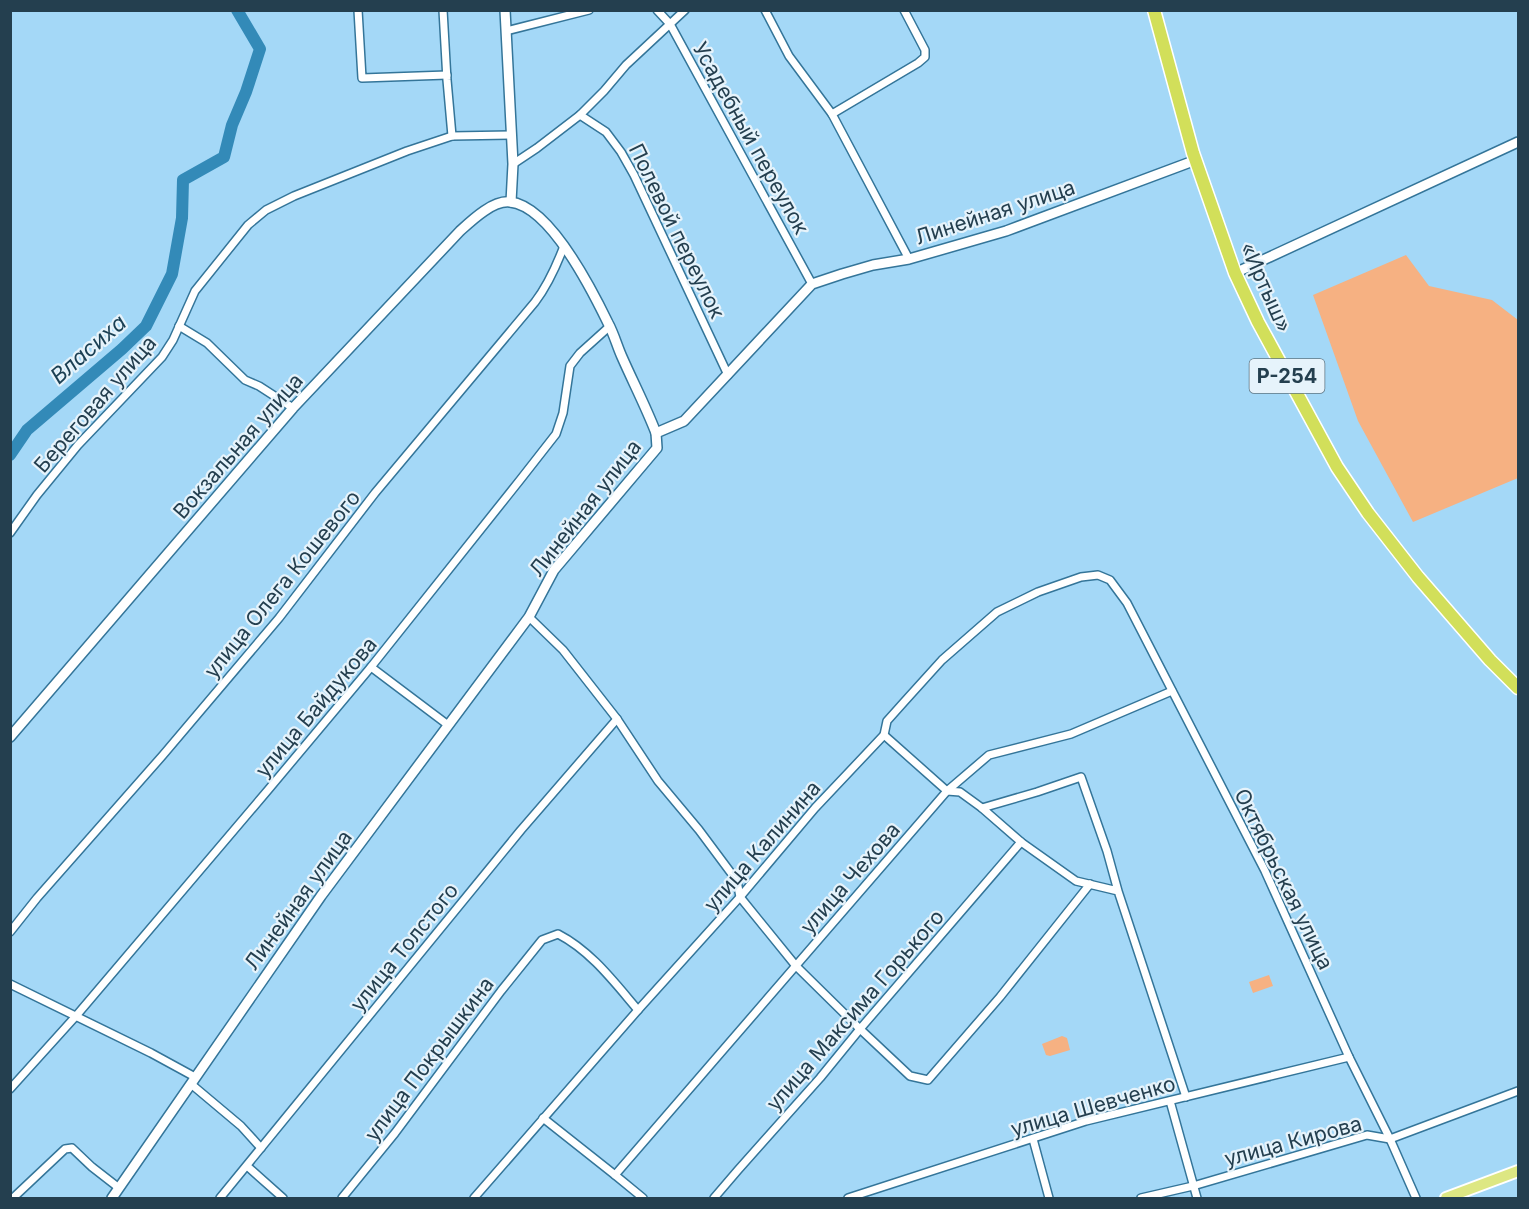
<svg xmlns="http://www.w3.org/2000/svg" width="1529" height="1209" viewBox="0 0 1529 1209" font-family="Inter,sans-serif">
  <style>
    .green { fill: #f6b182 }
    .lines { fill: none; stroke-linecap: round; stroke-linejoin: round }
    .river { stroke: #338ab8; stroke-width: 12 }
    .minor-casing { stroke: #347599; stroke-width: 10 }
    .tertiary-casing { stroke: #347599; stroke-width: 12 }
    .primary-casing { stroke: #fff; stroke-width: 14 }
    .trunk-casing { stroke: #fff; stroke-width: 15 }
    .minor { stroke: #fff; stroke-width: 7 }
    .tertiary { stroke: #fff; stroke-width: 9 }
    .primary { stroke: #dde783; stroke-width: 10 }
    .trunk { stroke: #d2df5a; stroke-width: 12 }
    .labels { text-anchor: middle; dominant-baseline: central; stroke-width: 4.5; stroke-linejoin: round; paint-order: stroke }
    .shield { fill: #e6f3fb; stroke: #5e7583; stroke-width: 1.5 }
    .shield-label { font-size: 20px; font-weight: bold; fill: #243f4f }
    .street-label { font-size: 21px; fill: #243f4f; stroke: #e6f3fb }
    .water-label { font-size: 22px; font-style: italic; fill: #1a3f53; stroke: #e6f3fb }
  </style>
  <rect width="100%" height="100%" fill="#a4d8f7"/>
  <g class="green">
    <polygon points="1406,255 1429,286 1492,300 1518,320 1518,478 1413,522 1358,421 1313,295"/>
    <polygon points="1269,975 1273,986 1253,993 1249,982"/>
    <polygon points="1062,1036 1067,1038 1070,1050 1050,1056 1046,1055 1042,1044"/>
  </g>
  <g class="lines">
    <polyline class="river" points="10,455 27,430 122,349 146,326 172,274 182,218 183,180 224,157 232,125 246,92 260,49 237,10"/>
    <g class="minor-casing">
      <g id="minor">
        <polyline points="358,10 362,78 447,75"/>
        <polyline points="443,10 447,80 452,136"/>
        <polyline points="657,10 670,24 812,284"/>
        <polyline points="765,10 789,56 832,114 909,259"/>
        <polyline points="506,31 589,10"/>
        <polyline points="832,114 918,63 925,57 925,50 904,10"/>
        <polyline points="580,115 606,132 621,152 634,175 728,375"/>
        <polyline points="513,164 537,148 580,115 604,91 626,65 685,10"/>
        <polyline points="179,326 207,343 245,380 259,386 293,408"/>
        <polyline points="10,533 37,495 78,445 162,357 173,340 195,291 248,225 266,210 294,196 407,151 452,136 511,135"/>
        <polyline points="529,617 563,650 617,719 658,781 699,830 737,881 740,897 796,966 860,1029 910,1076 928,1080 1000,997 1090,884"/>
        <polyline points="371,667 448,725"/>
        <polyline points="884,735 947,791 960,792 982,808"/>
        <polyline points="1118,891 1107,851 1081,777 1037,792 982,808 1021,842 1076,881 1118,891 1186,1097"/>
        <path d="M10 932 37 898 163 755 279 618 375 493 535 302C548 285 556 267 564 246"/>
        <polyline points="10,984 151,1053 195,1077"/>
        <polyline points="191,1084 241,1126 261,1148"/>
        <polyline points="10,1089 76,1016 268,790 371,667 520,480 556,434 563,413 570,366 580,353 610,326"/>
        <polyline points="1170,1101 1197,1198"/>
        <polyline points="543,1118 615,1175 643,1198"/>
        <polyline points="1033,1139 1049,1198"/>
        <polyline points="247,1166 283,1198"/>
        <polyline points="615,1175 947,791 989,755 1071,734 1172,691"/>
        <polyline points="13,1198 65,1149 72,1148 92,1167 119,1188"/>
        <polyline points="220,1198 521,830 617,719"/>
        <path d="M342 1198 395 1133 501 991 542 940 558 934C591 951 614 982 638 1010"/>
        <polyline points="474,1198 638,1010 740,897 815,808 884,735 887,721 904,702 942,660 997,612 1038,592 1081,577 1098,575 1110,580 1127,603 1265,871 1349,1057 1390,1139 1416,1198"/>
        <polyline points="714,1198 738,1170 820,1078 860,1029 1021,842"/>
        <polyline points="848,1198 1086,1121 1349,1057"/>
        <polyline points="1141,1198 1193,1186 1367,1135 1390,1139 1518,1091"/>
      </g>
    </g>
    <g class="tertiary-casing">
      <g id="tertiary">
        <polyline points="505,10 513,164 511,202"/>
        <polyline points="1235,273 1518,142"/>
        <path d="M10 737 293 408 460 231C472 220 493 200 510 202 550 206 592 290 608 323 614 334 617 346 622 357 633 382 646 407 656 433"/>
        <polyline points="112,1198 321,896 529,617 554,570 657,448 656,433 684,421 812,284 842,274 873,265 909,259 1006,231 1196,160"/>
      </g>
    </g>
    <g class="primary-casing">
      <polyline id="primary" points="1446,1198 1518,1171"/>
    </g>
    <g class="trunk-casing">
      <polyline id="trunk" points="1154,10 1193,153 1235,273 1258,322 1337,467 1368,513 1418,577 1490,660 1518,688"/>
    </g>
    <use href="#minor" class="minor"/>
    <use href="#tertiary" class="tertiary"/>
    <use href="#primary" class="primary"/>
    <use href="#trunk" class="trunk"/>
  </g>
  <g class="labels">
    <rect class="shield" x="1249.5" y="359" width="75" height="34" rx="4.5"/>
    <g class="shield-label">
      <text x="1287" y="376">Р-254</text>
    </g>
    <g class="street-label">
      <text transform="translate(751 138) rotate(61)">Усадебный переулок</text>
      <text transform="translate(995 212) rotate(-18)">Линейная улица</text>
      <text transform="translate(677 231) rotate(64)">Полевой переулок</text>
      <text transform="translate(1266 287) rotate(66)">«Иртыш»</text>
      <text transform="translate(95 404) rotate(-49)">Береговая улица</text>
      <text transform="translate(238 446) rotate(-49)">Вокзальная улица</text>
      <text transform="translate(585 508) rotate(-52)">Линейная улица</text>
      <text transform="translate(282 584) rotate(-51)">улица Олега Кошевого</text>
      <text transform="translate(316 707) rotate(-50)">улица Байдукова</text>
      <text transform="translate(762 846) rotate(-49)">улица Калинина</text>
      <text transform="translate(850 878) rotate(-49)">улица Чехова</text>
      <text transform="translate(1284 879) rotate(64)">Октябрьская улица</text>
      <text transform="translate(298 900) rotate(-54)">Линейная улица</text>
      <text transform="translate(404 947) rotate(-51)">улица Толстого</text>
      <text transform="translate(855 1010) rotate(-49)">улица Максима Горького</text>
      <text transform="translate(429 1059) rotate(-53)">улица Покрышкина</text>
      <text transform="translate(1093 1106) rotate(-16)">улица Шевченко</text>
      <text transform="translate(1293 1141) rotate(-15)">улица Кирова</text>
    </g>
    <g class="water-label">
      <text transform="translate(88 349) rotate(-41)">Власиха</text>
    </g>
  </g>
  <rect width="1529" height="1209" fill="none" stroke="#243f4f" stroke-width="24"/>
</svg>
